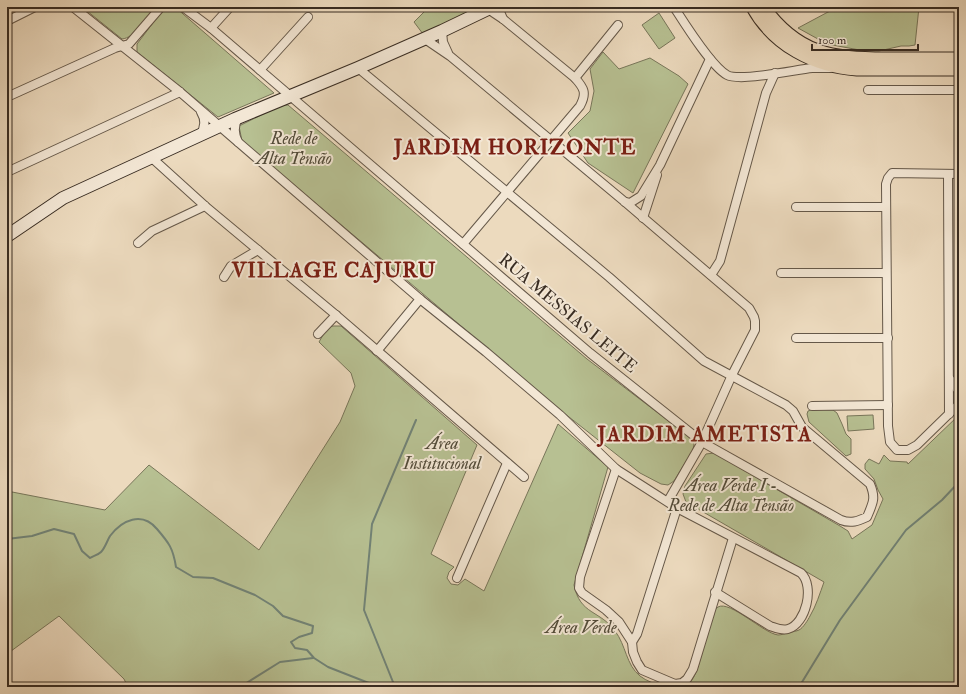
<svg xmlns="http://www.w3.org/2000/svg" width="966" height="694" viewBox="0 0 966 694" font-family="'IM FELL Double Pica',serif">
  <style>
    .green { fill: #b7c092; stroke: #78765a }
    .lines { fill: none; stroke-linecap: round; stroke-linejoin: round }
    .stream { stroke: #728275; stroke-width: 2 }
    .street-casing { stroke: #655849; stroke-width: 10 }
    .secondary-casing { stroke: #382c22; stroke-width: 14 }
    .primary-casing { stroke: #382c22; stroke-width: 15 }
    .street { stroke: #f3e7d5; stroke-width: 8 }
    .secondary { stroke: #f3e7d5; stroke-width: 12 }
    .primary { stroke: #ecdabe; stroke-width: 13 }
    .labels { text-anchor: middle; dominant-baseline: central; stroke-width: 4; stroke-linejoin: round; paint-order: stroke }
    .park-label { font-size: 17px; font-style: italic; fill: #514a38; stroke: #f3e7d5 }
    .street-label { font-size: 17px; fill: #382c22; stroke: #f3e7d5 }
    .district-label { font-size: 21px; font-weight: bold; letter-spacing: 1px; fill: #7a1f14; stroke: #f3e7d5 }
  </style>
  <rect width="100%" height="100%" fill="#ecdabe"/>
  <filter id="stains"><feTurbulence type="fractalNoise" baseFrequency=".005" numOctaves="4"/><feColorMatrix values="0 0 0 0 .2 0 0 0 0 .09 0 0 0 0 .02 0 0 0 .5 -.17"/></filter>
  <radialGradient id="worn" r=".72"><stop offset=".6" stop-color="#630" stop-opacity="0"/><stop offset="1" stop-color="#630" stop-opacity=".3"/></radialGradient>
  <g class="green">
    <path d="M82 7H150L154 10C147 19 134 38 122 39Z"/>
    <polygon points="165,7 175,7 274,93 218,117 137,52 137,44"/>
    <polygon points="429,7 479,7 423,34 414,22"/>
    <polygon points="850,7 919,7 915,45 909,46 901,46 879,51 865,51 827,44 798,28 828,12 836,9 850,9"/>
    <polygon points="659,13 675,38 659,49 642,25"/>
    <polygon points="603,52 619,69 650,58 679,76 688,84 633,193 588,163 568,133 590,111 594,91 590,69"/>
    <polygon points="281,105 288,105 587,359 691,438 694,444 693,450 674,481 668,485 661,484 640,473 564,413 242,141 239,126"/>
    <path d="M333 326H341L477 445 431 554 454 567 449 572 447 578 451 584 458 585 465 579 484 591 558 424 608 467 574 585C580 615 600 610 615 631 626 645 626 665 640 676 646 681 656 684 663 687H128L124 679 59 616 7 654V491L105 510 149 465 259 550 340 422 355 386 351 373 319 342 327 328Z"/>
    <polygon points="814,409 833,410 837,413 842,424 846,434 851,439 851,454 846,456 809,422 807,414 808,411"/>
    <polygon points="873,415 874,429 848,431 847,416"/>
    <path d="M959 415V687H685C706 674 702 616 718 607 730 600 763 633 778 635 782 635 786 633 790 632 792 632 797 631 799 630 803 628 808 620 810 616 816 606 820 593 824 582L686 502 683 494 685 486 706 454 714 453 840 526 848 531 852 539 872 525 883 499 878 490 874 479 865 469V464L869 459 879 464 884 455 890 461 907 462 908 464Z"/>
  </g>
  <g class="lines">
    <g class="stream">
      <path d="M7 539 32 536 54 529 74 534 82 551 90 558C93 556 98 555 101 552 105 548 107 541 110 536 122 520 142 511 157 529 169 543 173 548 176 567L193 577 213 578 255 595 273 606 283 616 313 626 312 633 299 637 291 642 295 648 307 650 314 658 328 667 379 687"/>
      <polyline points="240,687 280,662 313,658"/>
      <polyline points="395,687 364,610 372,524 416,420"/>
      <polyline points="799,687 840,620 906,530 942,500 959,482"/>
    </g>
    <g class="street-casing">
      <g id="street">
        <path d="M73 7 180 92 420 299 486 352 560 415 616 469 677 508 801 573C815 586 806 624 788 629 782 631 776 628 770 626L715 592"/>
        <path d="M183 7 211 28 590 353 702 442 841 520C851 524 858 521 867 517 873 503 876 498 870 484L802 427 793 411 786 405 704 361 609 277 358 68"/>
        <polyline points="498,7 503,19"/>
        <path d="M674 7C685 24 711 66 727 75 740 82 794 70 812 68 818 68 824 68 830 68"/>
        <polyline points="7,21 35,7"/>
        <polyline points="211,28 230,7"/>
        <polyline points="442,31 443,42 448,53"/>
        <polyline points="425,39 450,56 625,202 749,308 754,317 755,321 755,330 732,375 702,442 668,501"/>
        <polyline points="260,70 308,17"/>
        <polyline points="575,78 618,25"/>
        <polyline points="868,90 959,90"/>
        <polyline points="7,97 115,48 129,44 161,7"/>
        <path d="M200 135C205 128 206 120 201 112"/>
        <path d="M238 142C234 134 234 125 238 118"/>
        <polyline points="152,158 205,206 336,315 524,477"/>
        <polyline points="7,172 180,92"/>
        <polyline points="948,174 949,414"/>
        <polyline points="959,174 892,173 888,178 886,184 888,426 890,442 897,450 908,450 917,445 959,404"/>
        <polyline points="625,202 630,203 641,196 660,165 710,59"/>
        <polyline points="796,207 885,207"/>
        <polyline points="643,218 657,175"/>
        <polyline points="138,243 152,231 205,206"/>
        <path d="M463 244 580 106C587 93 584 88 575 78L503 19 488 9"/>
        <polyline points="781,273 886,273"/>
        <polyline points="711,275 720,261 766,93 775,73"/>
        <polyline points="224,277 231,266 258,250"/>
        <polyline points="318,334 336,315"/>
        <polyline points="796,338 888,338"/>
        <polyline points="377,351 420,299"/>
        <polyline points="950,379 959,392"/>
        <polyline points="812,406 888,405"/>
        <polyline points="616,469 580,577 579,588 582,593 606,610 619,622 632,642 633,652 637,662 642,670 675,684 682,683 687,679 693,669 733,538"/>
        <polyline points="457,578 507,463"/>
        <polyline points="632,642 637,634 677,508"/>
      </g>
    </g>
    <g class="secondary-casing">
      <polyline id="secondary" points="7,236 63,198 235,119 358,68 442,31 492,7"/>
    </g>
    <g class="primary-casing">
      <g id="primary">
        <path d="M753 7C774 45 814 66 857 69H959"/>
        <path d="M763 7C797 54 831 59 886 59 910 59 935 59 959 59"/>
      </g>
    </g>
    <use href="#street" class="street"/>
    <use href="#secondary" class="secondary"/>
    <use href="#primary" class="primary"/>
  </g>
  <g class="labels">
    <g class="park-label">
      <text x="294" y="138">Rede de<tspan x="294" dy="20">Alta Tensão</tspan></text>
      <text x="442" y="443">Área<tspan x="442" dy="20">Institucional</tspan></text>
      <text x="731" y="485">Área Verde I -<tspan x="731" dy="20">Rede de Alta Tensão</tspan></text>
      <text x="581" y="627">Área Verde</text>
    </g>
    <g class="street-label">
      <text transform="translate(568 313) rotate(40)">RUA MESSIAS LEITE</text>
    </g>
    <g class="district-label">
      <text x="515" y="147">JARDIM HORIZONTE</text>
      <text x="334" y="270">VILLAGE CAJURU</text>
      <text x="705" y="434">JARDIM AMETISTA</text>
    </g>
  </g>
  <rect width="966" height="694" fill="none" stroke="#ecdabe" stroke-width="24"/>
  <rect x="8" y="8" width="950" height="678" fill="none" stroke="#382c22" stroke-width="2"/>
  <rect x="12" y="12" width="942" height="670" fill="none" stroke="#382c22"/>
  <path d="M812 44v6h106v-6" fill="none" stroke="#382c22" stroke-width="2"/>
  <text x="818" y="44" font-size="12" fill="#382c22" stroke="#f3e7d5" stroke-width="3" paint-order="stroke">100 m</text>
  <rect width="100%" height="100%" filter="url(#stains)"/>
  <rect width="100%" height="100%" fill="url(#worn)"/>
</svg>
